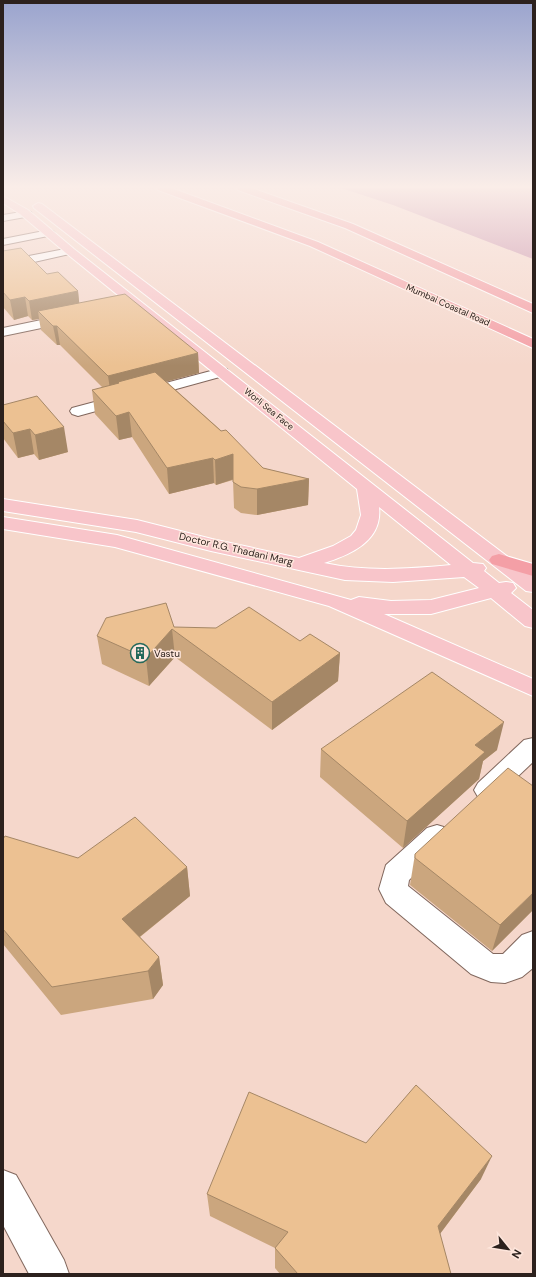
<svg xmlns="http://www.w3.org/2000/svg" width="536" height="1277" viewBox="0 0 536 1277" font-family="'DM Sans',sans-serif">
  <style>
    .water { fill: #c58ca8 }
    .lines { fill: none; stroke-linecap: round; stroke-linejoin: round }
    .minor-casing { stroke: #81675d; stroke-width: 2 }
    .major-casing { stroke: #fff; stroke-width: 2 }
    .highway-casing { stroke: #fff; stroke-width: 2 }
    .minor { fill: #fff; fill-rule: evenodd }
    .major { fill: #f8c5ca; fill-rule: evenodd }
    .highway { fill: #f49fa6; fill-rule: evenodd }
    .wall { fill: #cba67e }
    .shaded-wall { fill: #a58766 }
    .building { fill: #ecc192; stroke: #a58766 }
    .labels { text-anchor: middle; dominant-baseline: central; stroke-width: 3; stroke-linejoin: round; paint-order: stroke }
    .far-street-label { font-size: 9px; fill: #2c211d; stroke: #fee6dc }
    .street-label { font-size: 10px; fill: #2c211d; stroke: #fee6dc }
    .poi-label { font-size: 10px; fill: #2c211d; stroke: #fee6dc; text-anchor: start }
  </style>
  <rect width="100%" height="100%" fill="#f5d7cb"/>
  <polygon class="water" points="341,188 533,188 533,259 393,205"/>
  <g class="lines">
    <g class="minor-casing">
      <g id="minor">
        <polygon points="27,211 31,212 32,214 31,216 3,221 3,215"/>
        <polygon points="49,230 53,231 55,233 53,235 3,245 3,239"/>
        <polygon points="70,248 76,251 74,253 3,269 3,261"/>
        <polygon points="70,314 75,315 77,318 75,321 3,336 3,328"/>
        <polygon points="222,368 227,369 229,372 227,375 78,416 72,414 70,411 72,408"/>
        <polygon points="533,738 533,762 496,797 487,800 478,797 474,790 478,783 524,740"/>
        <polygon points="437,825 447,828 451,836 447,844 409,880 408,886 493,954 503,954 522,935 533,931 533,968 522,977 505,983 491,982 471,974 386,903 379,889 386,865 427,828"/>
        <polygon points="3,1170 16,1175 64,1260 69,1274 29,1274 3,1225"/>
      </g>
    </g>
    <g class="major-casing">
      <g id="major">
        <path d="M3 196 28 210 74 249 473 563 483 564 486 568 484 571 499 583 506 582 513 583 516 588 511 593 533 610V628L525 626 491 598 431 614H384L533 679V696L329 606 115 547 3 529V517L117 535 351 600 359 597 391 601 431 600 479 588 464 577 393 582 345 580 211 551 136 532 3 511V499L137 520 212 539 299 558 333 546 351 536 356 530 361 515 357 489 66 253 20 214 3 203ZM379 507 451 565C408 569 366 572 324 563 350 555 383 541 379 507Z"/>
        <polygon points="38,203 42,204 533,576 533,592 526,591 34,208 33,206"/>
      </g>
    </g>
    <g class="highway-casing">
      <g id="highway">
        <polygon points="157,188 171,188 318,242 533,339 533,348 310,246 158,190"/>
        <polygon points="237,188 251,188 353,224 533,304 533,313 345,228 238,190"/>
        <polygon points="499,554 533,564 533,576 492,564 489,560 492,556"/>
      </g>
    </g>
    <use href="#minor" class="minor"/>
    <use href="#major" class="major"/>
    <use href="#highway" class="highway"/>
  </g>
  <g class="wall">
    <polygon points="3,251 78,291 79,303 198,353 199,373 166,381 263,468 309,479 308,505 257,515 241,513 234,508 233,480 216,485 214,483 169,494 132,437 119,440 95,414 92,390 103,388 60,345 57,345 41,330 39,319 32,320 28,316 14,320 3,307"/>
    <polygon points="3,405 68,452 39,460 34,454 18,458 3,438"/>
    <polygon points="174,627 300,641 340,653 338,681 272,730 175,657 149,686 102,664 97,636"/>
    <polygon points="321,749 497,750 483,761 479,779 403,848 320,777"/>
    <polygon points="3,839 78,858 187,867 190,896 140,937 159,957 163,985 153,999 61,1015 3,944"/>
    <polygon points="415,854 533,910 492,951 410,885"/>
    <polygon points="366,1143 481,1179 440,1234 451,1274 280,1274 275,1268 275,1248 210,1216 207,1194"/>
  </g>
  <g class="shaded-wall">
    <polygon points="78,291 80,310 38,311 39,319 32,320 29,301"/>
    <polygon points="25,297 28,316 14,320 10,300"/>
    <polygon points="53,326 57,326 60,345 57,345"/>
    <polygon points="198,353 199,373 120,394 119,383 118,382 119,394 111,396 108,376"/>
    <polygon points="129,412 132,437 119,440 116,416"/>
    <polygon points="64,427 68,452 39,460 35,435"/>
    <polygon points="30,429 34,454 18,458 13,433"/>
    <polygon points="233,454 234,479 216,485 215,460"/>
    <polygon points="213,458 214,483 169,494 167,468"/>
    <polygon points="309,479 308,505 257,515 257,489"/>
    <polygon points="172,629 175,657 149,686 146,658"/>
    <polygon points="340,653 338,681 272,730 272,702"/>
    <polygon points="504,722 497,750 483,761 479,779 403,848 407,821 475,745"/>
    <polygon points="187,867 190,896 127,947 122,919"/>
    <polygon points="533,893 533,910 492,951 500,925"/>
    <polygon points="159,957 163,985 153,999 148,971"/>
    <polygon points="492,1156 481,1179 430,1247 438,1226"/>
  </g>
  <g class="building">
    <polygon points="21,248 47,274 58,272 78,291 29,301 25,297 10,300 3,292 3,251"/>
    <polygon points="125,294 198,353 108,376 57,326 53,326 38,311"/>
    <polygon points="155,372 221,431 226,430 263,468 309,479 257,489 241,487 233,482 233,454 215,460 213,458 167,468 129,412 116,416 92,390 119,383 118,382"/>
    <polygon points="37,396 64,427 35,435 30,429 13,433 3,421 3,405"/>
    <polygon points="166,603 174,627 216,628 249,607 300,641 310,634 340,653 272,702 172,629 146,658 97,636 106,618"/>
    <polygon points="432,672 504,722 475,745 485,752 407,821 321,749"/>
    <polygon points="508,768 533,786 533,893 500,925 415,858 415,854"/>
    <polygon points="135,817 187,867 122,919 159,957 148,971 52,987 3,929 3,839 5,836 78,858"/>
    <polygon points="416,1085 492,1156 438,1226 451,1274 298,1274 275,1248 288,1232 207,1194 249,1092 366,1143"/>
  </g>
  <linearGradient id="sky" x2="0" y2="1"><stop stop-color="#9aa4ce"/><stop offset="0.51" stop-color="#faede8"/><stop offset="1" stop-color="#faede8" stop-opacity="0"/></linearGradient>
  <rect width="536" height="366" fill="url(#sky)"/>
  <defs>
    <g id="building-ring" transform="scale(1)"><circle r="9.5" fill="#fee6dc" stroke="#25695b" stroke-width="1.5"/><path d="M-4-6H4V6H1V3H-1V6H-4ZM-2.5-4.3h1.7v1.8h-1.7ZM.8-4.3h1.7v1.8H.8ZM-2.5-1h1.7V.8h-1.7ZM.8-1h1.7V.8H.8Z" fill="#25695b"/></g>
  </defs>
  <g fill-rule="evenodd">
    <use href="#building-ring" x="140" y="653"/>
  </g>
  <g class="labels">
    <g class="far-street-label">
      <text transform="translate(448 305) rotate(24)">Mumbai Coastal Road</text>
      <text transform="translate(269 409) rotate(39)">Worli Sea Face</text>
    </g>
    <g class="street-label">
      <text transform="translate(236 549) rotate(13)">Doctor R.G. Thadani Marg</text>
    </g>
    <g class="poi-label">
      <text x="154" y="653">Vastu</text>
    </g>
  </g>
  <rect width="536" height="1277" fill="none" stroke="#2c211d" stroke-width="8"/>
  <g transform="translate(508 1249) rotate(120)" stroke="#fee6dc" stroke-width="3" paint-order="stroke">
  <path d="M0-3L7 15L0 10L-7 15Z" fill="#2c211d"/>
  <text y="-6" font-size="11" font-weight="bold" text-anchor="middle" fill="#2c211d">N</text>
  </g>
</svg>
